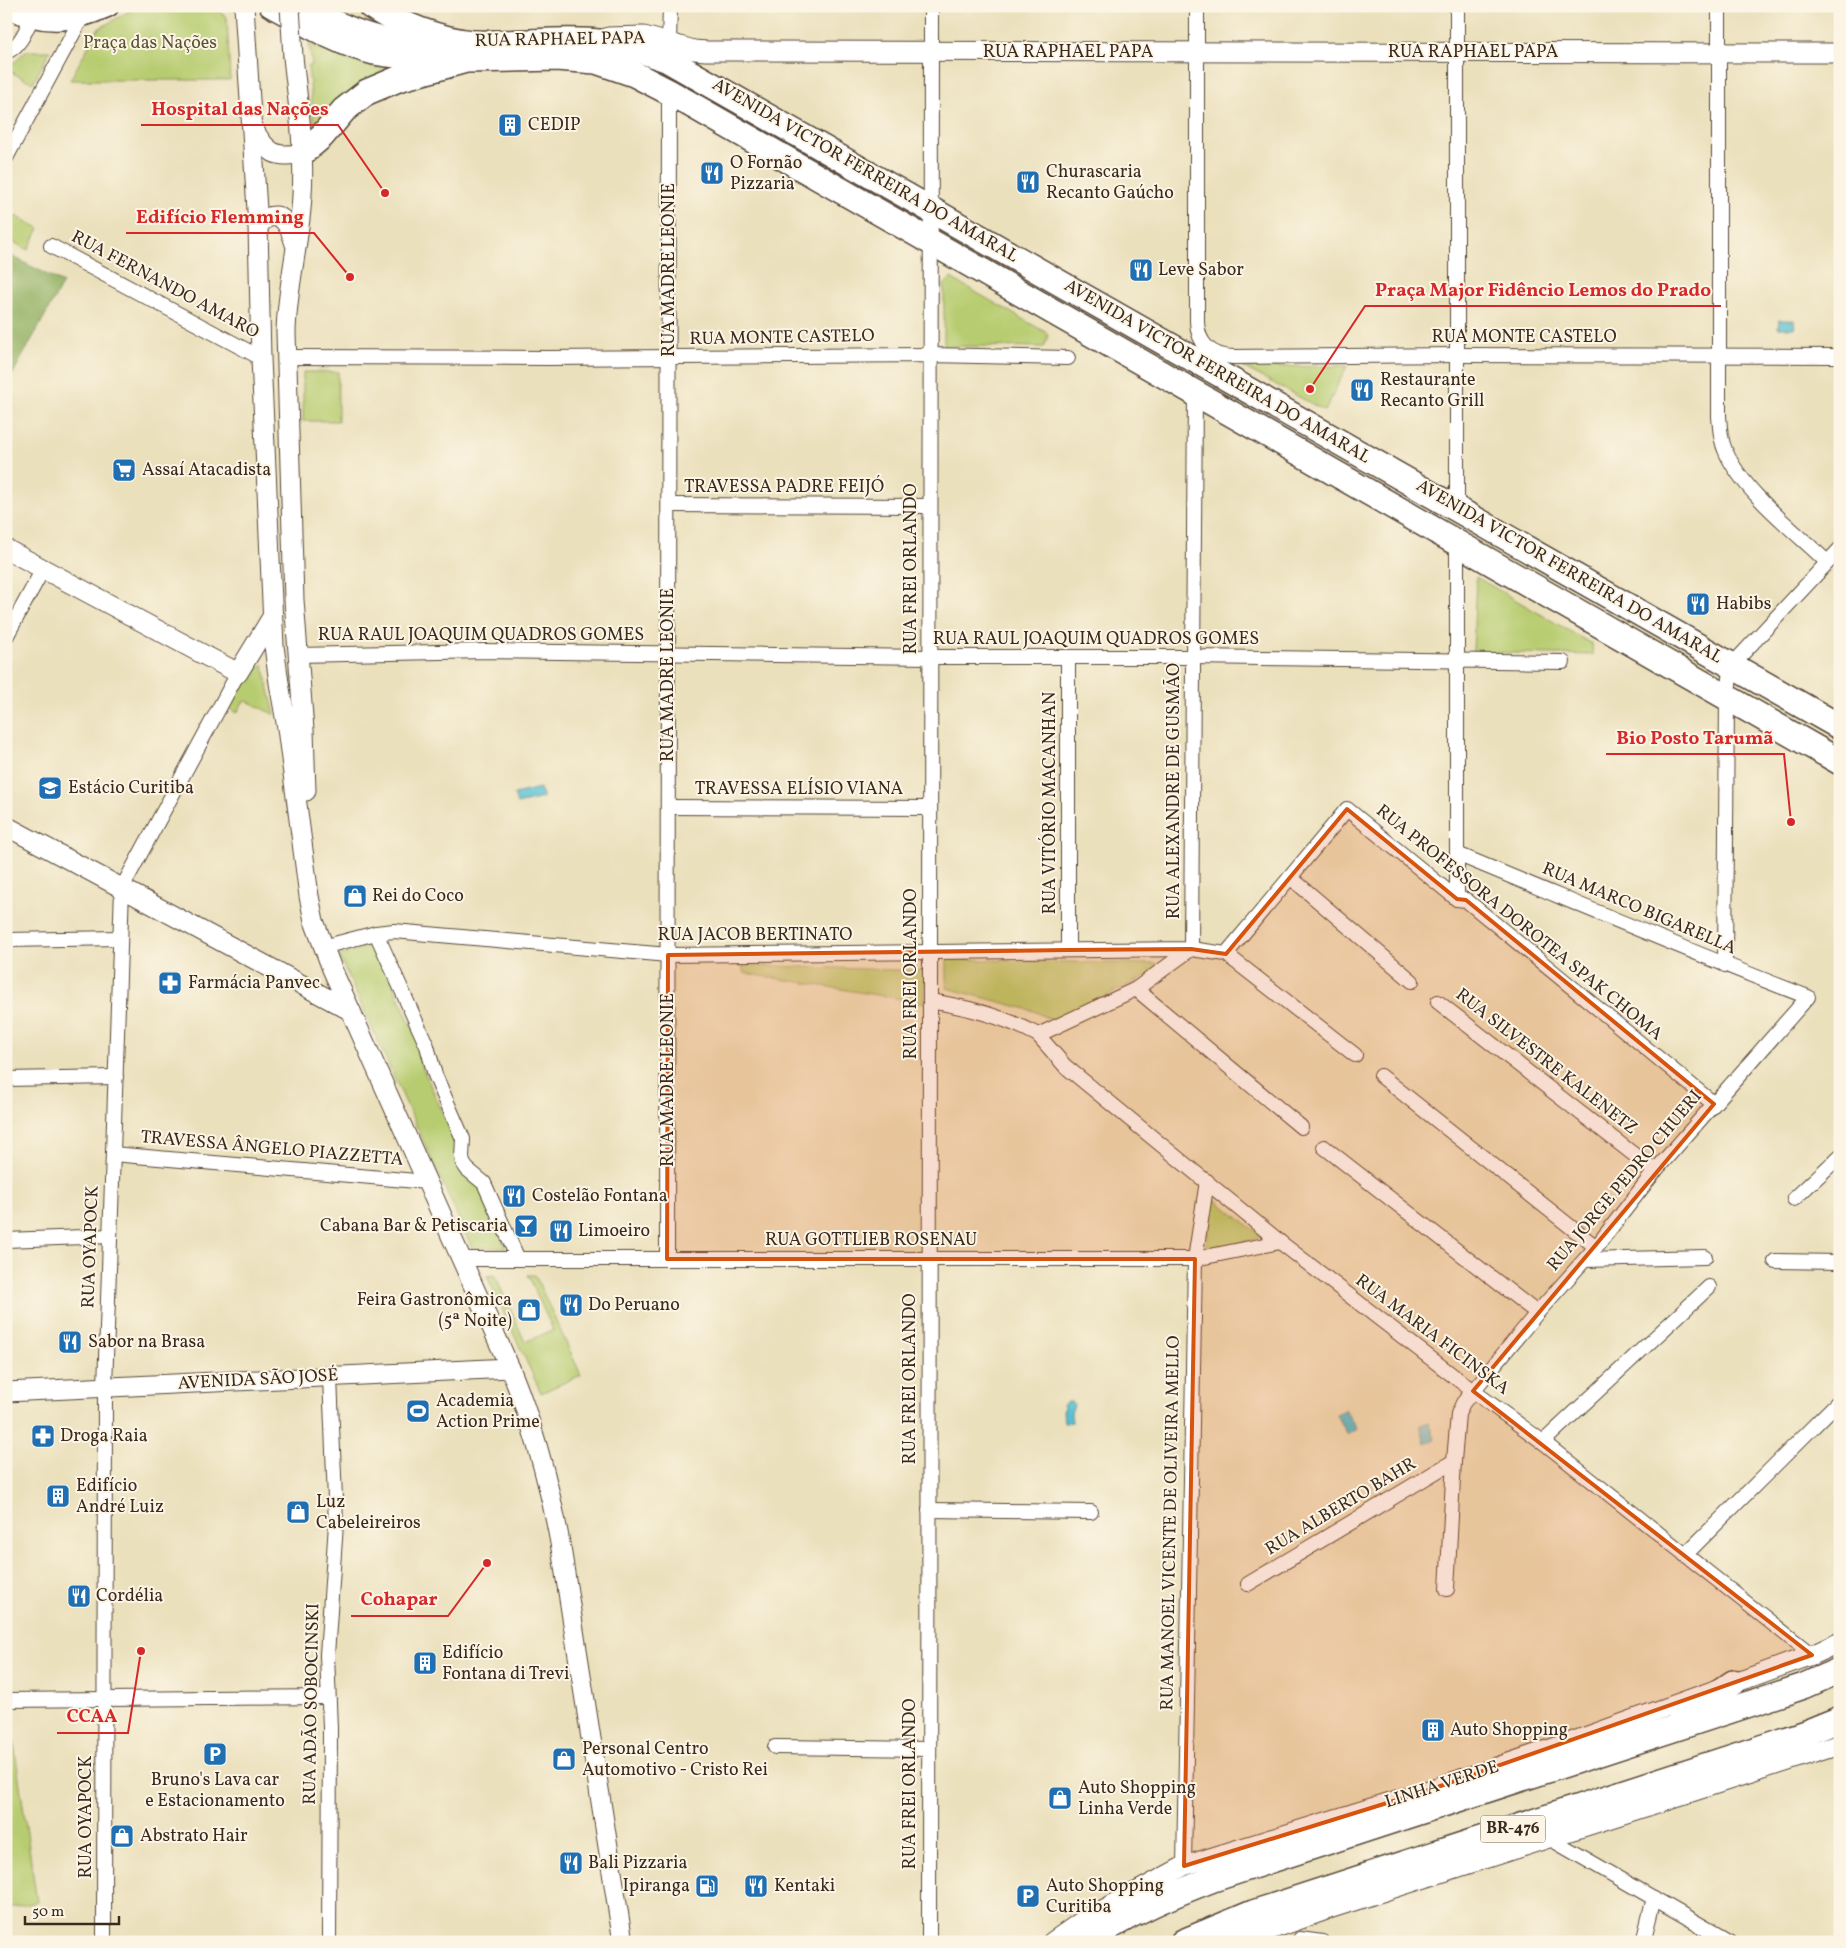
<svg xmlns="http://www.w3.org/2000/svg" width="1846" height="1948" viewBox="0 0 1846 1948" font-family="Vollkorn,serif">
  <style>
    .green { fill: #b7cc6f; stroke: #797b46 }
    .forest { fill: #91b062; stroke: #666d40 }
    .water { fill: #55bfd1; stroke: #487478 }
    .lines { fill: none; stroke-linecap: round; stroke-linejoin: round }
    .street-casing { stroke: #554536; stroke-width: 16 }
    .secondary-casing { stroke: #554536; stroke-width: 21 }
    .primary-casing { stroke: #554536; stroke-width: 24 }
    .highway-casing { stroke: #554536; stroke-width: 28 }
    .street { stroke: #fff; stroke-width: 14 }
    .secondary { stroke: #fff; stroke-width: 19 }
    .primary { stroke: #fff; stroke-width: 21 }
    .highway { stroke: #fff; stroke-width: 25 }
    .secondary-bridge-casing { stroke: #554536; stroke-width: 21; stroke-linecap: butt }
    .secondary-bridge { stroke: #fff; stroke-width: 19 }
    .marked { fill: #d7540e; fill-opacity: 0.2; stroke: #d7540e; stroke-width: 4; stroke-linejoin: round }
    .labels { text-anchor: middle; dominant-baseline: central; stroke-width: 4; stroke-linejoin: round; paint-order: stroke }
    .shield { fill: #fcf5e5; stroke: #75675a; stroke-width: 1 }
    .shield-label { font-size: 16px; font-weight: bold; fill: #3b2a1e }
    .street-label { font-size: 18px; fill: #3b2a1e; stroke: #fcf5e5 }
    .park-label { font-size: 18px; fill: #5a5232; stroke: #fcf5e5 }
    .poi-label { font-size: 18px; fill: #3b2a1e; stroke: #fcf5e5; text-anchor: start }
    .leader { fill: none; stroke: #d62828; stroke-width: 2 }
    .callout-dot { fill: #d62828; stroke: #fcf5e5; stroke-width: 2 }
    .callout-label { font-size: 19px; text-anchor: middle; font-weight: bold; fill: #d62828; stroke: #fcf5e5; stroke-width: 4; stroke-linejoin: round; paint-order: stroke }
  </style>
  <rect width="100%" height="100%" fill="#fcf5e5"/>
  <filter id="ink" filterUnits="userSpaceOnUse"><feTurbulence type="fractalNoise" baseFrequency=".02" numOctaves="2"/><feDisplacementMap in="SourceGraphic" scale="10" xChannelSelector="R" yChannelSelector="G"/><feConvolveMatrix kernelMatrix="1 2 1 2 8 2 1 2 1" color-interpolation-filters="sRGB"/></filter>
  <filter id="wash" filterUnits="userSpaceOnUse"><feTurbulence type="fractalNoise" baseFrequency=".0096" numOctaves="4" result="noise"/><feDisplacementMap in="SourceGraphic" scale="20" xChannelSelector="R" yChannelSelector="G"/><feGaussianBlur stdDeviation="1.12" result="paint"/><feColorMatrix in="noise" values="0 0 0 0 0 0 0 0 0 0 0 0 0 0 0 0 0 1.4 0 .05"/><feComposite in="paint" operator="in"/></filter>
  <g filter="url(#wash)">
    <rect width="100%" height="100%" fill="#ebe0bc"/>
    <g class="green">
      <polygon points="138,6 210,6 227,17 230,80 70,80 98,29"/>
      <path d="M309 44C335 56 360 65 389 69L317 125 314 124 308 66 312 65Z"/>
      <polygon points="25,51 50,51 33,83 11,72 6,72 6,63 15,62"/>
      <polygon points="6,211 39,228 28,250 6,238"/>
      <polygon points="951,278 1047,333 1048,337 1044,347 944,346 944,285"/>
      <polygon points="1347,366 1325,411 1243,367"/>
      <rect x="303" y="372" width="35" height="49"/>
      <polygon points="1476,577 1592,644 1593,655 1473,652"/>
      <polygon points="263,664 275,715 247,701 243,702 237,713 227,707 247,671 258,669"/>
      <polygon points="375,944 419,1043 419,1060 456,1142 455,1157 457,1165 478,1184 506,1248 472,1248 339,956"/>
      <polygon points="947,959 1156,964 1159,970 1054,1022 1034,1011 947,988"/>
      <polygon points="742,965 925,971 925,1003 744,973"/>
      <polygon points="1210,1196 1263,1237 1206,1252"/>
      <polygon points="495,1275 525,1342 553,1330 528,1275 535,1275 581,1375 541,1393 487,1276"/>
      <polygon points="6,1730 12,1730 37,1902 6,1909"/>
    </g>
    <polygon class="forest" points="6,253 63,283 6,386"/>
    <g class="water">
      <polygon points="1779,320 1794,320 1795,328 1778,328"/>
      <polygon points="540,788 543,798 517,804 514,794"/>
      <polygon points="1066,1402 1072,1402 1074,1405 1071,1413 1072,1422 1064,1422 1063,1410 1065,1409 1063,1405"/>
      <polygon points="1345,1409 1357,1429 1348,1435 1336,1415"/>
      <polygon points="1429,1422 1435,1439 1425,1443 1420,1425"/>
    </g>
  </g>
  <g filter="url(#ink)">
    <g class="lines">
      <g class="street-casing">
        <g id="street">
          <path d="M1197 6V322C1198 344 1211 356 1233 357L1457 355 1840 356"/>
          <path d="M1719 6V416C1720 427 1720 439 1725 450 1742 491 1795 531 1827 562"/>
          <polyline points="669,43 670,6"/>
          <path d="M6 52C20 47 26 30 32 17"/>
          <polyline points="6,158 82,17"/>
          <polyline points="51,246 261,358"/>
          <polyline points="287,357 549,358 930,355 1068,358"/>
          <polyline points="669,505 930,506"/>
          <polyline points="1457,509 1457,6"/>
          <polyline points="6,637 43,569"/>
          <polyline points="298,655 485,651 930,657 1193,657 1563,662"/>
          <polyline points="1068,657 1068,950"/>
          <polyline points="668,807 930,808"/>
          <polyline points="1290,877 1412,981"/>
          <polyline points="1457,899 1457,543"/>
          <polyline points="376,933 427,1046 435,1075 463,1139 462,1157 463,1163 467,1169 484,1183 518,1259"/>
          <polyline points="6,940 120,938"/>
          <polyline points="323,947 376,933 394,931 668,955 1191,949 1195,393"/>
          <polyline points="1226,954 1355,1055"/>
          <polyline points="1725,965 1727,698 1732,665 1840,549"/>
          <polyline points="1136,989 1301,1127"/>
          <path d="M930 1001C967 1007 1005 1017 1038 1035L1136 989 1191 949 1226 954 1347 809 1457 899 1466 900 1714 1104"/>
          <polyline points="1438,1002 1655,1171"/>
          <polyline points="1038,1035 1065,1066 1280,1242 1473,1391 1543,1442 1812,1655"/>
          <polyline points="1381,1076 1596,1247"/>
          <polyline points="6,1079 116,1077"/>
          <polyline points="1324,1147 1537,1313"/>
          <polyline points="113,1154 427,1182"/>
          <polyline points="1794,1199 1840,1156"/>
          <polyline points="6,1240 110,1236"/>
          <polyline points="461,1259 1195,1259 1280,1242"/>
          <polyline points="667,1259 669,92"/>
          <polyline points="1585,1260 1705,1257"/>
          <polyline points="1775,1261 1840,1262"/>
          <polyline points="1543,1442 1709,1287"/>
          <polyline points="929,1510 1091,1512"/>
          <polyline points="1685,1555 1840,1400"/>
          <polyline points="1248,1584 1454,1461"/>
          <path d="M1447 1589 1454 1461 1458 1414 1463 1403 1537 1313 1596 1247 1655 1171 1808 997C1690 952 1574 902 1457 854"/>
          <polyline points="6,1700 328,1697"/>
          <polyline points="775,1747 929,1749"/>
          <polyline points="1549,1838 1730,1942"/>
          <polyline points="1184,1866 1195,1259 1207,1181"/>
          <polyline points="1300,1939 1322,1942"/>
          <polyline points="104,1942 105,1387 122,888 238,673"/>
          <polyline points="329,1942 330,1728 327,1655 336,1524 330,1377"/>
          <polyline points="929,1942 931,6"/>
          <polyline points="1643,1942 1654,1898"/>
        </g>
      </g>
      <g class="secondary-casing">
        <g id="secondary">
          <path d="M244 6 258 226 261 358 274 646 279 683 287 728 309 896 314 921 332 969 510 1368C535 1429 551 1490 562 1554L623 1942"/>
          <polyline points="608,37 644,36 694,50 706,51 1840,53"/>
          <path d="M293 57C298 103 305 149 302 195 300 241 287 286 286 332L294 600 304 730 306 791"/>
          <path d="M254 130C267 153 276 159 302 153"/>
          <path d="M258 226C279 203 289 224 295 244"/>
          <polyline points="6,549 238,673 272,617"/>
          <polyline points="6,826 351,1011"/>
          <polyline points="6,1392 510,1368"/>
          <polyline points="1052,1942 1082,1921 1184,1866 1432,1789 1574,1741 1812,1655 1840,1642"/>
          <polyline points="1236,1942 1329,1909 1840,1744"/>
        </g>
      </g>
      <g class="primary-casing">
        <g id="primary">
          <path d="M270 6C303 24 337 45 374 54 399 59 425 59 451 60"/>
          <path d="M305 6C360 35 388 45 450 43"/>
          <path d="M6 7C42 24 71 23 108 6"/>
        </g>
      </g>
      <g class="highway-casing">
        <g id="highway">
          <path d="M371 6C398 24 442 41 474 43 518 45 563 37 607 43 628 46 647 52 666 59L1840 727"/>
          <polyline points="302,153 322,136 344,110 367,92 398,79 466,60 556,58 596,61 634,74 669,92 1840,762"/>
          <polyline points="1681,1718 1733,1683"/>
          <path d="M1087 1942C1126 1914 1169 1896 1213 1879L1774 1696 1804 1686 1840 1670"/>
          <polyline points="1183,1942 1253,1913 1773,1744 1808,1732 1840,1719"/>
        </g>
      </g>
      <use href="#street" class="street"/>
      <use href="#secondary" class="secondary"/>
      <use href="#primary" class="primary"/>
      <use href="#highway" class="highway"/>
      <g class="secondary-bridge-casing">
        <polyline id="secondary-bridge" points="290,6 293,57"/>
      </g>
      <use href="#secondary-bridge" class="secondary-bridge"/>
    </g>
  </g>
  <path class="marked" d="M1347 809 1457 899 1466 900 1714 1104 1473 1391 1812 1655 1432 1789 1184 1866 1195 1259H667L668 955 1068 950 1191 949 1226 954Z"/>
  <defs>
    <g id="building-square" transform="scale(1.25)"><rect x="-9" y="-9" width="18" height="18" rx="4" fill="#1f6fb2" stroke="#fcf5e5"/><path d="M-4-6H4V6H1V3H-1V6H-4ZM-2.5-4.3h1.7v1.8h-1.7ZM.8-4.3h1.7v1.8H.8ZM-2.5-1h1.7V.8h-1.7ZM.8-1h1.7V.8H.8Z" fill="#fff"/></g>
    <g id="restaurant-square" transform="scale(1.25)"><rect x="-9" y="-9" width="18" height="18" rx="4" fill="#1f6fb2" stroke="#fcf5e5"/><path d="M-5-6h1v4h1v-4h1v4h1v-4h1v5L-1.5 .5V6h-2V.5L-5-1ZM5-6V6H3V1.5H1.5Q1.5-4 5-6Z" fill="#fff"/></g>
    <g id="supermarket-square" transform="scale(1.25)"><rect x="-9" y="-9" width="18" height="18" rx="4" fill="#1f6fb2" stroke="#fcf5e5"/><path d="M-6-5.5h2.5l.6 2H6L4.5 2H-2.5L-4.4-4H-6ZM-1.5 3.2a1.3 1.3 0 1 0 .1 0ZM3 3.2a1.3 1.3 0 1 0 .1 0Z" fill="#fff"/></g>
    <g id="university-square" transform="scale(1.25)"><rect x="-9" y="-9" width="18" height="18" rx="4" fill="#1f6fb2" stroke="#fcf5e5"/><path d="M0-5L7-2L0 1L-7-2ZM-4 1L0 2.5L4 1V4Q0 6-4 4Z" fill="#fff"/></g>
    <g id="shop-square" transform="scale(1.25)"><rect x="-9" y="-9" width="18" height="18" rx="4" fill="#1f6fb2" stroke="#fcf5e5"/><path d="M-5-2.5h2.3a2.7 3.5 0 0 1 5.4 0H5L5.5 6h-11ZM-1.5-2.5h3a1.5 2.3 0 0 0-3 0Z" fill="#fff"/></g>
    <g id="pharmacy-square" transform="scale(1.25)"><rect x="-9" y="-9" width="18" height="18" rx="4" fill="#1f6fb2" stroke="#fcf5e5"/><path d="M-2-6h4v4h4v4h-4v4h-4v-4h-4v-4h4Z" fill="#fff"/></g>
    <g id="bar-square" transform="scale(1.25)"><rect x="-9" y="-9" width="18" height="18" rx="4" fill="#1f6fb2" stroke="#fcf5e5"/><path d="M-6-5H6L.8 .8V4.5H3.5V6h-7V4.5H-.8V.8Z" fill="#fff"/></g>
    <g id="stadium-square" transform="scale(1.25)"><rect x="-9" y="-9" width="18" height="18" rx="4" fill="#1f6fb2" stroke="#fcf5e5"/><path d="M0-5a6.5 5 0 1 0 0 10a6.5 5 0 1 0 0-10ZM-3.5-1.8h7v3.6h-7Z" fill="#fff"/></g>
    <g id="parking-square" transform="scale(1.25)"><rect x="-9" y="-9" width="18" height="18" rx="4" fill="#1f6fb2" stroke="#fcf5e5"/><path d="M-3.5-5.5H1a3.5 3.5 0 0 1 0 7H-1V5.5H-3.5ZM-1-3.4V-.6H.8a1.4 1.4 0 0 0 0-2.8Z" fill="#fff"/></g>
    <g id="fuel-square" transform="scale(1.25)"><rect x="-9" y="-9" width="18" height="18" rx="4" fill="#1f6fb2" stroke="#fcf5e5"/><path d="M-5.5-6h7V0h2V4h1.3V-2.5L3-4.5l.8-.8L6-3V5H2.5V1h-1V6h-7ZM-4.2-4.7v3.2H.2V-4.7Z" fill="#fff"/></g>
  </defs>
  <g fill-rule="evenodd">
    <use href="#building-square" x="510" y="125"/>
    <use href="#restaurant-square" x="712" y="173"/>
    <use href="#restaurant-square" x="1028" y="182"/>
    <use href="#restaurant-square" x="1141" y="270"/>
    <use href="#restaurant-square" x="1362" y="390"/>
    <use href="#supermarket-square" x="124" y="470"/>
    <use href="#restaurant-square" x="1698" y="604"/>
    <use href="#university-square" x="50" y="788"/>
    <use href="#shop-square" x="355" y="896"/>
    <use href="#pharmacy-square" x="170" y="983"/>
    <use href="#restaurant-square" x="514" y="1196"/>
    <use href="#bar-square" x="526" y="1226"/>
    <use href="#restaurant-square" x="561" y="1231"/>
    <use href="#restaurant-square" x="571" y="1305"/>
    <use href="#shop-square" x="529" y="1310"/>
    <use href="#restaurant-square" x="70" y="1342"/>
    <use href="#stadium-square" x="418" y="1411"/>
    <use href="#pharmacy-square" x="43" y="1436"/>
    <use href="#building-square" x="58" y="1496"/>
    <use href="#shop-square" x="298" y="1512"/>
    <use href="#restaurant-square" x="79" y="1596"/>
    <use href="#building-square" x="425" y="1663"/>
    <use href="#building-square" x="1433" y="1730"/>
    <use href="#parking-square" x="215" y="1754"/>
    <use href="#shop-square" x="564" y="1759"/>
    <use href="#shop-square" x="1060" y="1798"/>
    <use href="#shop-square" x="122" y="1836"/>
    <use href="#restaurant-square" x="571" y="1863"/>
    <use href="#fuel-square" x="707" y="1886"/>
    <use href="#restaurant-square" x="756" y="1886"/>
    <use href="#parking-square" x="1028" y="1896"/>
  </g>
  <g class="labels">
    <rect class="shield" x="1480.5" y="1815.5" width="65" height="27" rx="4"/>
    <g class="shield-label">
      <text x="1513" y="1829">BR-476</text>
    </g>
    <g class="street-label">
      <text transform="translate(560 40) rotate(-1)">RUA RAPHAEL PAPA</text>
      <text x="1068" y="52">RUA RAPHAEL PAPA</text>
      <text x="1473" y="52">RUA RAPHAEL PAPA</text>
      <text transform="translate(865 171) rotate(30)">AVENIDA VICTOR FERREIRA DO AMARAL</text>
      <text transform="translate(669 270) rotate(-90)">RUA MADRE LEONIE</text>
      <text transform="translate(165 285) rotate(28)">RUA FERNANDO AMARO</text>
      <text x="1524" y="337">RUA MONTE CASTELO</text>
      <text transform="translate(782 338) rotate(-1)">RUA MONTE CASTELO</text>
      <text transform="translate(1217 372) rotate(30)">AVENIDA VICTOR FERREIRA DO AMARAL</text>
      <text x="784" y="487">TRAVESSA PADRE FEIJÓ</text>
      <text transform="translate(911 569) rotate(-90)">RUA FREI ORLANDO</text>
      <text transform="translate(1569 572) rotate(30)">AVENIDA VICTOR FERREIRA DO AMARAL</text>
      <text x="481" y="635">RUA RAUL JOAQUIM QUADROS GOMES</text>
      <text x="1096" y="639">RUA RAUL JOAQUIM QUADROS GOMES</text>
      <text transform="translate(668 675) rotate(-90)">RUA MADRE LEONIE</text>
      <text x="799" y="789">TRAVESSA ELÍSIO VIANA</text>
      <text transform="translate(1174 791) rotate(-90)">RUA ALEXANDRE DE GUSMÃO</text>
      <text transform="translate(1050 803) rotate(-90)">RUA VITÓRIO MACANHAN</text>
      <text transform="translate(1639 909) rotate(23)">RUA MARCO BIGARELLA</text>
      <text transform="translate(1519 923) rotate(39)">RUA PROFESSORA DOROTEA SPAK CHOMA</text>
      <text x="755" y="935">RUA JACOB BERTINATO</text>
      <text transform="translate(911 974) rotate(-90)">RUA FREI ORLANDO</text>
      <text transform="translate(1546 1062) rotate(38)">RUA SILVESTRE KALENETZ</text>
      <text transform="translate(668 1080) rotate(-90)">RUA MADRE LEONIE</text>
      <text transform="translate(272 1149) rotate(5)">TRAVESSA ÂNGELO PIAZZETTA</text>
      <text transform="translate(1625 1181) rotate(-50)">RUA JORGE PEDRO CHUERI</text>
      <text x="871" y="1240">RUA GOTTLIEB ROSENAU</text>
      <text transform="translate(91 1247) rotate(-88)">RUA OYAPOCK</text>
      <text transform="translate(1432 1335) rotate(37)">RUA MARIA FICINSKA</text>
      <text transform="translate(910 1379) rotate(-90)">RUA FREI ORLANDO</text>
      <text transform="translate(258 1380) rotate(-3)">AVENIDA SÃO JOSÉ</text>
      <text transform="translate(1341 1507) rotate(-31)">RUA ALBERTO BAHR</text>
      <text transform="translate(1171 1523) rotate(-89)">RUA MANOEL VICENTE DE OLIVEIRA MELLO</text>
      <text transform="translate(312 1704) rotate(-89)">RUA ADÃO SOBOCINSKI</text>
      <text transform="translate(910 1784) rotate(-90)">RUA FREI ORLANDO</text>
      <text transform="translate(1442 1785) rotate(-18)">LINHA VERDE</text>
      <text transform="translate(86 1817) rotate(-90)">RUA OYAPOCK</text>
    </g>
    <g class="park-label">
      <text x="150" y="43">Praça das Nações</text>
    </g>
    <g class="poi-label">
      <text x="528" y="125">CEDIP</text>
      <text x="730" y="163">O Fornão<tspan x="730" dy="21">Pizzaria</tspan></text>
      <text x="1046" y="172">Churascaria<tspan x="1046" dy="21">Recanto Gaúcho</tspan></text>
      <text x="1158" y="270">Leve Sabor</text>
      <text x="1380" y="380">Restaurante<tspan x="1380" dy="21">Recanto Grill</tspan></text>
      <text x="142" y="470">Assaí Atacadista</text>
      <text x="1716" y="604">Habibs</text>
      <text x="68" y="788">Estácio Curitiba</text>
      <text x="372" y="896">Rei do Coco</text>
      <text x="188" y="983">Farmácia Panvec</text>
      <text x="532" y="1196">Costelão Fontana</text>
      <text x="508" y="1226" text-anchor="end">Cabana Bar &amp; Petiscaria</text>
      <text x="578" y="1231">Limoeiro</text>
      <text x="512" y="1300" text-anchor="end">Feira Gastronômica<tspan x="512" dy="21">(5ª Noite)</tspan></text>
      <text x="588" y="1305">Do Peruano</text>
      <text x="88" y="1342">Sabor na Brasa</text>
      <text x="436" y="1401">Academia<tspan x="436" dy="21">Action Prime</tspan></text>
      <text x="60" y="1436">Droga Raia</text>
      <text x="76" y="1486">Edifício<tspan x="76" dy="21">André Luiz</tspan></text>
      <text x="316" y="1502">Luz<tspan x="316" dy="21">Cabeleireiros</tspan></text>
      <text x="96" y="1596">Cordélia</text>
      <text x="442" y="1653">Edifício<tspan x="442" dy="21">Fontana di Trevi</tspan></text>
      <text x="1450" y="1730">Auto Shopping</text>
      <text x="582" y="1749">Personal Centro<tspan x="582" dy="21">Automotivo - Cristo Rei</tspan></text>
      <text x="215" y="1780" text-anchor="middle">Bruno's Lava car<tspan x="215" dy="21">e Estacionamento</tspan></text>
      <text x="1078" y="1788">Auto Shopping<tspan x="1078" dy="21">Linha Verde</tspan></text>
      <text x="140" y="1836">Abstrato Hair</text>
      <text x="588" y="1863">Bali Pizzaria</text>
      <text x="690" y="1886" text-anchor="end">Ipiranga</text>
      <text x="774" y="1886">Kentaki</text>
      <text x="1046" y="1886">Auto Shopping<tspan x="1046" dy="21">Curitiba</tspan></text>
    </g>
  </g>
  <path class="leader" d="M385 193L338 125H141M350 277L314 233H126M1310 389L1365 306H1721M1791 822L1784 754H1606M487 1563L448 1616H351M141 1651L128 1733H57"/>
  <g class="callout-dot">
    <circle cx="385" cy="193" r="5"/>
    <circle cx="350" cy="277" r="5"/>
    <circle cx="1310" cy="389" r="5"/>
    <circle cx="1791" cy="822" r="5"/>
    <circle cx="487" cy="1563" r="5"/>
    <circle cx="141" cy="1651" r="5"/>
  </g>
  <g class="callout-label">
    <text x="240" y="115">Hospital das Nações</text>
    <text x="220" y="223">Edifício Flemming</text>
    <text x="1543" y="296">Praça Major Fidêncio Lemos do Prado</text>
    <text x="1695" y="744">Bio Posto Tarumã</text>
    <text x="399" y="1605">Cohapar</text>
    <text x="92" y="1722">CCAA</text>
  </g>
  <rect width="1846" height="1948" fill="none" stroke="#fcf5e5" stroke-width="25"/>
  <path d="M25 1916v8h94v-8" fill="none" stroke="#3b2a1e" stroke-width="2.5"/>
  <text x="32" y="1916" font-size="15" fill="#3b2a1e" stroke="#fcf5e5" stroke-width="4" paint-order="stroke">50 m</text>
</svg>
